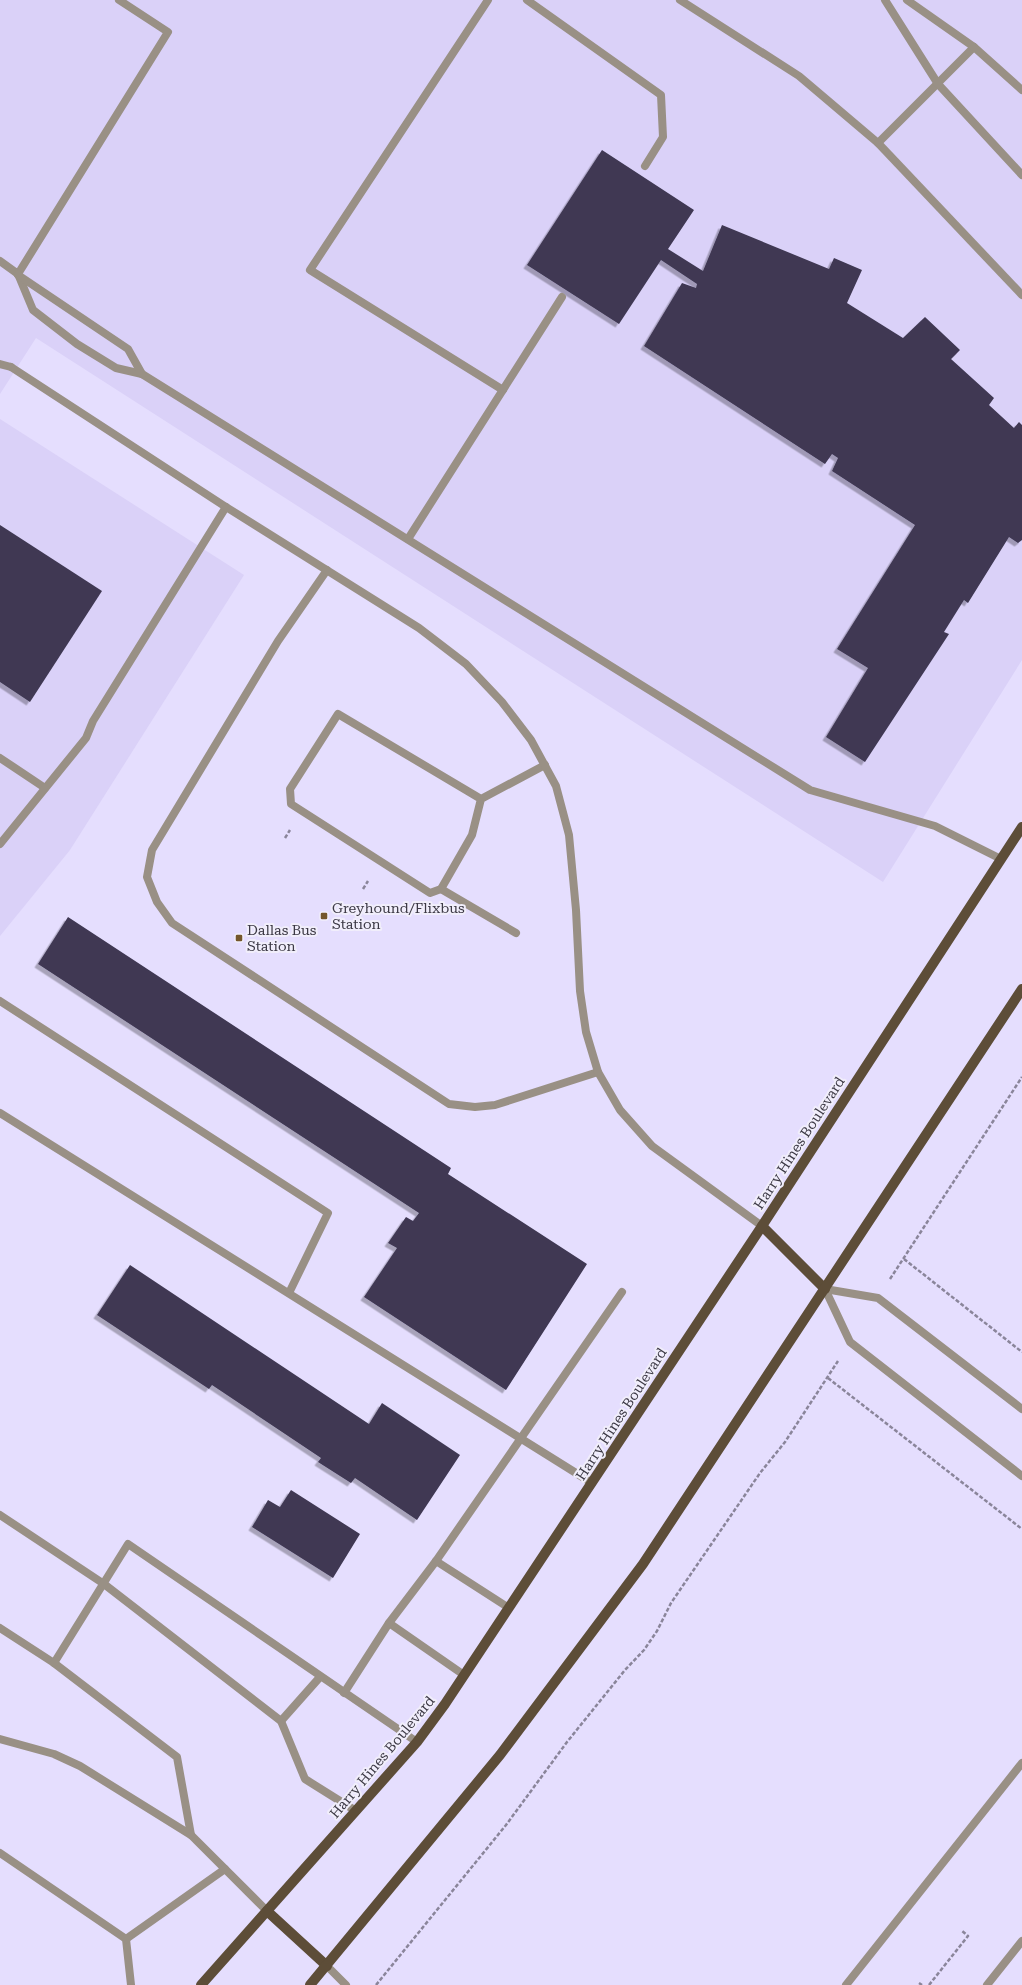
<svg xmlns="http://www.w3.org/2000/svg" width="1022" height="1985" viewBox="0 0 1022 1985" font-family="'Roboto Serif',serif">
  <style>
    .built { fill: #dad1f8 }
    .building { fill: #3f3852; filter: url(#shadow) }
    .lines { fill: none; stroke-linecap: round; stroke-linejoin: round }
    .path { stroke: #8a859a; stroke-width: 2.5; stroke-dasharray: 4 2; stroke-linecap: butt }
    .service { stroke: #999085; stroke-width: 8 }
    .minor { stroke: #999085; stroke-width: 8 }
    .primary { stroke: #5d4d38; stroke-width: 10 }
    .poi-dot { fill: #74562b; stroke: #f1eefb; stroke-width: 1.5 }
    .labels { text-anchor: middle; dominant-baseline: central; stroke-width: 4; stroke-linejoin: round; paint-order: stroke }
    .poi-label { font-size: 14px; fill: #3c3945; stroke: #f1eefb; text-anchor: start }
    .street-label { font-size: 14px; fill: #3c3945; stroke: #f1eefb }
  </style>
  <defs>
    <filter id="shadow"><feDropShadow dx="-3.5" dy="3.5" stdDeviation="0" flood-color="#0004"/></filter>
  </defs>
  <rect width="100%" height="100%" fill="#e5defe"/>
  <g class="built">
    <polygon points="0,0 1022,0 1022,660 883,882 36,338 0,394"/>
    <polygon points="0,419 244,575 70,850 0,936"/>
  </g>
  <g class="building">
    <polygon points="602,150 694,210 668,249 703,271 722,225 829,269 834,258 862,270 847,303 903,338 925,317 960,350 951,359 994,398 989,405 1014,428 1019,422 1022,425 1022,540 1018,543 1009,537 968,603 964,600 944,632 949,634 865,762 826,737 868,668 837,649 915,525 832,471 838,458 832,454 825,464 644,346 682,283 696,288 697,284 661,260 619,324 527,265"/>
    <polygon points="0,525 102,591 30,702 0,682"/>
    <polygon points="68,917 451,1168 448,1174 587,1264 506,1390 364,1297 397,1248 388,1243 406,1217 413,1221 419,1213 38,964"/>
    <polygon points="130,1265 369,1424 382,1403 460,1455 417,1520 355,1478 351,1483 318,1462 321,1458 212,1385 209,1389 97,1315"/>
    <polygon points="291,1490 360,1534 333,1578 252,1527 268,1500 280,1507"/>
  </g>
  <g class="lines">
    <g class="path">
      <polyline points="285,838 290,830"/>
      <polyline points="363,889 368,881"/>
      <polyline points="904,1259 1022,1352"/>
      <polyline points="890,1279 1022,1077"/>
      <polyline points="828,1378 1022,1529"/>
      <polyline points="919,1983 922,1985"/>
      <polyline points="376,1985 506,1825 567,1742 625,1670 644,1650 657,1631 671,1603 760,1473 785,1442 838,1361"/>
      <polyline points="929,1985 968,1936 961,1930"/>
    </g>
    <g class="service">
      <polyline points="488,0 310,270 503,390"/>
      <polyline points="527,0 661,95 663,137 645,166"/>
      <polyline points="680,0 799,76 878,143 974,47"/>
      <polyline points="878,143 1022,295"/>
      <polyline points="0,261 18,274 168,32 119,0"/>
      <polyline points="18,274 33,310 77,344 116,368 142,374 810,790 935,826 1001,859"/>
      <polyline points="18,275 128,349 142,374"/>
      <polyline points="0,364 11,367"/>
      <polyline points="408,539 562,297"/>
      <polyline points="327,570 278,641 152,850 147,877 157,902 172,923 449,1104 475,1107 495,1105 598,1072"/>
      <polyline points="0,758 45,788"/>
      <polyline points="481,799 472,835 441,889 430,893 291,804 290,789 338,714 481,799 545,765"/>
      <polyline points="0,844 86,738 93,721 226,507"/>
      <polyline points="441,889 516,933"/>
      <polyline points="0,1001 328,1213 289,1293"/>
      <polyline points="0,1113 592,1483"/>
      <polyline points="825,1289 850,1342 1022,1476"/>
      <polyline points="825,1289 878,1298 1022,1409"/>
      <polyline points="0,1515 104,1584 281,1721 305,1779 356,1811"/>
      <polyline points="436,1561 509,1608"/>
      <polyline points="389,1623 464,1675"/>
      <polyline points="0,1628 54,1663 177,1757 191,1835 267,1911"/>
      <polyline points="54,1663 128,1544 417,1742"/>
      <polyline points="344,1693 389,1623 436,1561 622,1292"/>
      <polyline points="281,1721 320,1677"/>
      <polyline points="0,1739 54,1754 80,1766 191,1835"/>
      <polyline points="0,1853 126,1939 131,1985"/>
      <polyline points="126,1939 225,1869"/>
      <polyline points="327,1966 346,1985"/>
      <polyline points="846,1985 1022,1763"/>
      <polyline points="987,1985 1022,1941"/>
    </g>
    <g class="minor">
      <polyline points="885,0 938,84 1022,175"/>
      <polyline points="907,0 974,47 1022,90"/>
      <polyline points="11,367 226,507 419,628 466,664 502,702 531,740 556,786 569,835 576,910 580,991 586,1032 598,1072 620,1110 652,1146 762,1226"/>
    </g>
    <g class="primary">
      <polyline points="762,1226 825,1289"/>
      <polyline points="267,1911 327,1966"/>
      <polyline points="201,1985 417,1742 445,1704 762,1226 1022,827"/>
      <polyline points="310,1985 500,1755 643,1564 1022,989"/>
    </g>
  </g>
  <g class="poi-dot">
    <rect x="320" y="912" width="8" height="8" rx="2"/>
    <rect x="235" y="934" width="8" height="8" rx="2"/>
  </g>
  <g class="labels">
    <g class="poi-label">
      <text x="332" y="908">Greyhound/Flixbus<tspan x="332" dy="16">Station</tspan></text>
      <text x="247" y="930">Dallas Bus<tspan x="247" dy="16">Station</tspan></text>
    </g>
    <g class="street-label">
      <text transform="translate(799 1143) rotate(-57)">Harry Hines Boulevard</text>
      <text transform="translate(621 1414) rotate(-57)">Harry Hines Boulevard</text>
      <text transform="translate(382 1757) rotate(-50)">Harry Hines Boulevard</text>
    </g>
  </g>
</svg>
